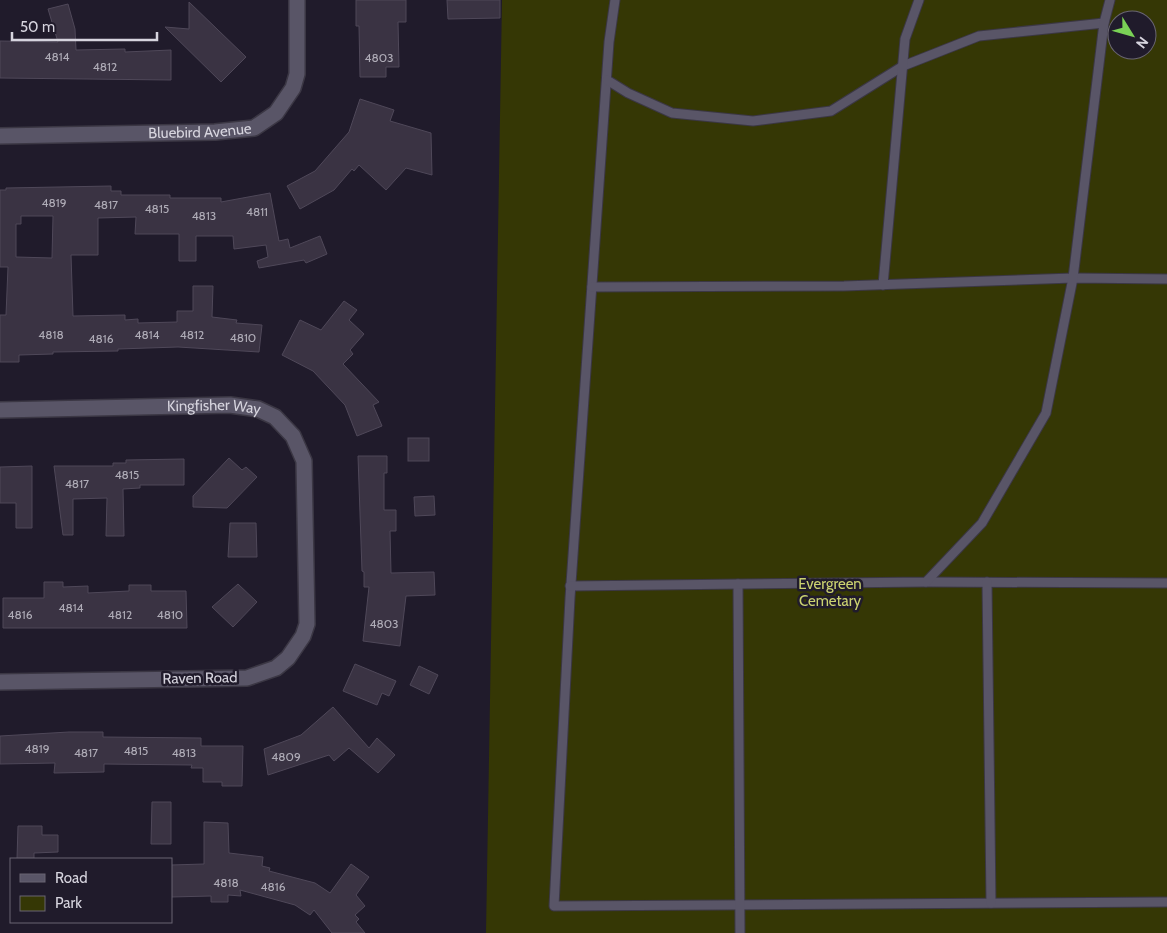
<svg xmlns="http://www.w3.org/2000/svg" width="1167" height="933" viewBox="0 0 1167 933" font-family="Cabin,sans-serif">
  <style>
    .green { fill: #353705; fill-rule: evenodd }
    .building { fill: #3a3343; stroke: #4f4859; fill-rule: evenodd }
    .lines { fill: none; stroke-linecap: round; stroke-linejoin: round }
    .lane-casing { stroke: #3b3744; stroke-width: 11 }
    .street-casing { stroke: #3b3744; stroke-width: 18 }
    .lane { stroke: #595567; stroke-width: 9 }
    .street { stroke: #595567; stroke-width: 15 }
    .labels { text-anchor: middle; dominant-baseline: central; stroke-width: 5; stroke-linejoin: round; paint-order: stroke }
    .number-label { font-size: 12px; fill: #afacb7 }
    .street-label { font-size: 15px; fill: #d6d4de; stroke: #201b2b }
    .park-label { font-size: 15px; fill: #cbd270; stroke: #201b2b }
  </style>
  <rect width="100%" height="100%" fill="#201b2b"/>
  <path class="green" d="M502 0H1167V933H486ZM1117 20H1147V50H1117Z"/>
  <g class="building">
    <polygon points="356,0 406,0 406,22 398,22 399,67 386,67 386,77 360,77 359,26 356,26"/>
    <polygon points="447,0 500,0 500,18 448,19"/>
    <polygon points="189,2 246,57 221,82 165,27 189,29"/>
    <polygon points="68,4 75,29 76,50 125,49 125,52 171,50 171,80 0,78 0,41 58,42 48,9"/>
    <polygon points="360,99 394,110 390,121 431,133 432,175 406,168 386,190 359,165 354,171 352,169 334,190 300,209 287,186 315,171 349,132"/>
    <path d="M111 186V191H121V195H170V198H221V202L270 193 279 241 288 239 290 248 320 236 327 254 306 263 304 260 259 268 257 261 268 257 266 245 234 249 233 236H196V261H179V234H135L136 217 98 218V255H71L73 316 125 315V320L138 319V323L177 322V311H193V286H213L212 317 237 320 236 323 262 325 259 352 178 347 118 349V351L53 352V354L19 355V362H0V315H6L8 267H0V190H6V188ZM21 216H53L52 258 16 257V224H21Z"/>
    <polygon points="344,301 357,310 349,320 364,334 350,350 353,354 343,364 379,402 373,405 382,426 357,436 345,405 313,371 282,355 300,320 321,330"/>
    <rect x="408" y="438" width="21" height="23"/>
    <polygon points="358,456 387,456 387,473 384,473 384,510 396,510 396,531 390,531 391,573 434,572 435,595 406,596 400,646 363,641 369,587 364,587 364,572 362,571"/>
    <polygon points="229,458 242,470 246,467 257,477 227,508 193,507 193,496"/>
    <polygon points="184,459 184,485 140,485 140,488 123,489 124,536 106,536 107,498 73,499 73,535 63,535 54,466 113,466 113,463 126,463 126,460"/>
    <polygon points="32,466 32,528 16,528 16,503 0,503 0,467"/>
    <polygon points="434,496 435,515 415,516 414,497"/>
    <polygon points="230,523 256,523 257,557 228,557"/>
    <polygon points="44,582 63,582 63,587 88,586 88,593 129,591 129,585 151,585 151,591 186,591 187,628 3,628 3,598 44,598"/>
    <polygon points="238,584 257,602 233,627 212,607"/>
    <polygon points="355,664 396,681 389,696 382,693 377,705 343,691"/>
    <polygon points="419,666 438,675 429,694 410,685"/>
    <polygon points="333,707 369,748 377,738 395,755 378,773 349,748 334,761 329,755 268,775 264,749 301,735"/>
    <polygon points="69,732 103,732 103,737 201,738 201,746 243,746 242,786 222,786 222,782 203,782 203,768 191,768 192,765 104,764 104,772 54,773 55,763 0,764 0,736"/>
    <polygon points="152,802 171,802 171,844 151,844"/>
    <polygon points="204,822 228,823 229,853 263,857 262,866 270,868 269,871 315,883 330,893 351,864 369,877 356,895 365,906 355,915 359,919 356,922 365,933 332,933 314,910 310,915 295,905 240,890 241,896 228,895 228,902 211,902 211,896 171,897 171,865 204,864"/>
    <polygon points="18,826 42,826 42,835 58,835 58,852 34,853 34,859 17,859"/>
  </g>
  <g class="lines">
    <g class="lane-casing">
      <g id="lane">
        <polyline points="615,0 609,42 570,598 554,906 1167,902"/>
        <polyline points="607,80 628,93 672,113 753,121 831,111 903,66 979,36 1104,23"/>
        <polyline points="883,285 905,39 919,0"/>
        <polyline points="592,287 844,286 1073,278 1167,279"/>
        <polyline points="926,582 1167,583"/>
        <polyline points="987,582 991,903"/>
        <polyline points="738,584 740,933"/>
        <polyline points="570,586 926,582 982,523 1046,413 1073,278 1104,23 1110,0"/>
      </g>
    </g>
    <g class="street-casing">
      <g id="street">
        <path id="s1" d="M0 136 215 132 254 128 276 113 293 88 297 74V0"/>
        <path id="s2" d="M0 410 230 405 258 409 275 417 293 436 304 461 307 624 303 636 288 658 276 668 247 678 0 682"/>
      </g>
    </g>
    <use href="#lane" class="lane"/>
    <use href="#street" class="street"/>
  </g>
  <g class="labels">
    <g class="number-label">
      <text x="57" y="56">4814</text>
      <text x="379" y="57">4803</text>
      <text x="105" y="66">4812</text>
      <text x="54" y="202">4819</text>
      <text x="106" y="204">4817</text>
      <text x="157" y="208">4815</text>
      <text x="257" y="211">4811</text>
      <text x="204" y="215">4813</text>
      <text x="51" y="334">4818</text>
      <text x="147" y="334">4814</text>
      <text x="192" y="334">4812</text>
      <text x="243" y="337">4810</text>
      <text x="101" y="338">4816</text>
      <text x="127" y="474">4815</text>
      <text x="77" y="483">4817</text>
      <text x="71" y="607">4814</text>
      <text x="20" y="614">4816</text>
      <text x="120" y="614">4812</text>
      <text x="170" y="614">4810</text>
      <text x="384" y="623">4803</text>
      <text x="37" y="748">4819</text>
      <text x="136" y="750">4815</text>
      <text x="86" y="752">4817</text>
      <text x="184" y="752">4813</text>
      <text x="286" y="756">4809</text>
      <text x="226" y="882">4818</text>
      <text x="273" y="886">4816</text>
    </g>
    <g class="street-label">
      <text stroke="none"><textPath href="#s1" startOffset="200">Bluebird Avenue</textPath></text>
      <text stroke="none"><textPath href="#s2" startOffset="214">Kingfisher Way</textPath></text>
      <text transform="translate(200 678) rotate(-1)">Raven Road</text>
    </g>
    <g class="park-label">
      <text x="830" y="584">Evergreen<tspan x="830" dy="17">Cemetary</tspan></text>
    </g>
  </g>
  <rect x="10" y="858" width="162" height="65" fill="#201b2b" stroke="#696573"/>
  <rect x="20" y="874" width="25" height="8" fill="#595567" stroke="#696573"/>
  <text x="55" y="883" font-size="15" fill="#d6d4de">Road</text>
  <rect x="20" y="896" width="25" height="15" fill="#353705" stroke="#696573"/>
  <text x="55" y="908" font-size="15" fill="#d6d4de">Park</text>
  <g transform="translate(1132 35) rotate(127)"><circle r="24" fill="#201b2b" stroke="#696573"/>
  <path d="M0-4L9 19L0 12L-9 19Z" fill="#7ad156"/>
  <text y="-8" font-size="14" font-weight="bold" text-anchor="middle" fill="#d6d4de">N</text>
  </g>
  <path d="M12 32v8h145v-8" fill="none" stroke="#d6d4de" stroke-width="2.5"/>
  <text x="20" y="32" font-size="15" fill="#d6d4de" stroke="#201b2b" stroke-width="4" paint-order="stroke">50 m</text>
</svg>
